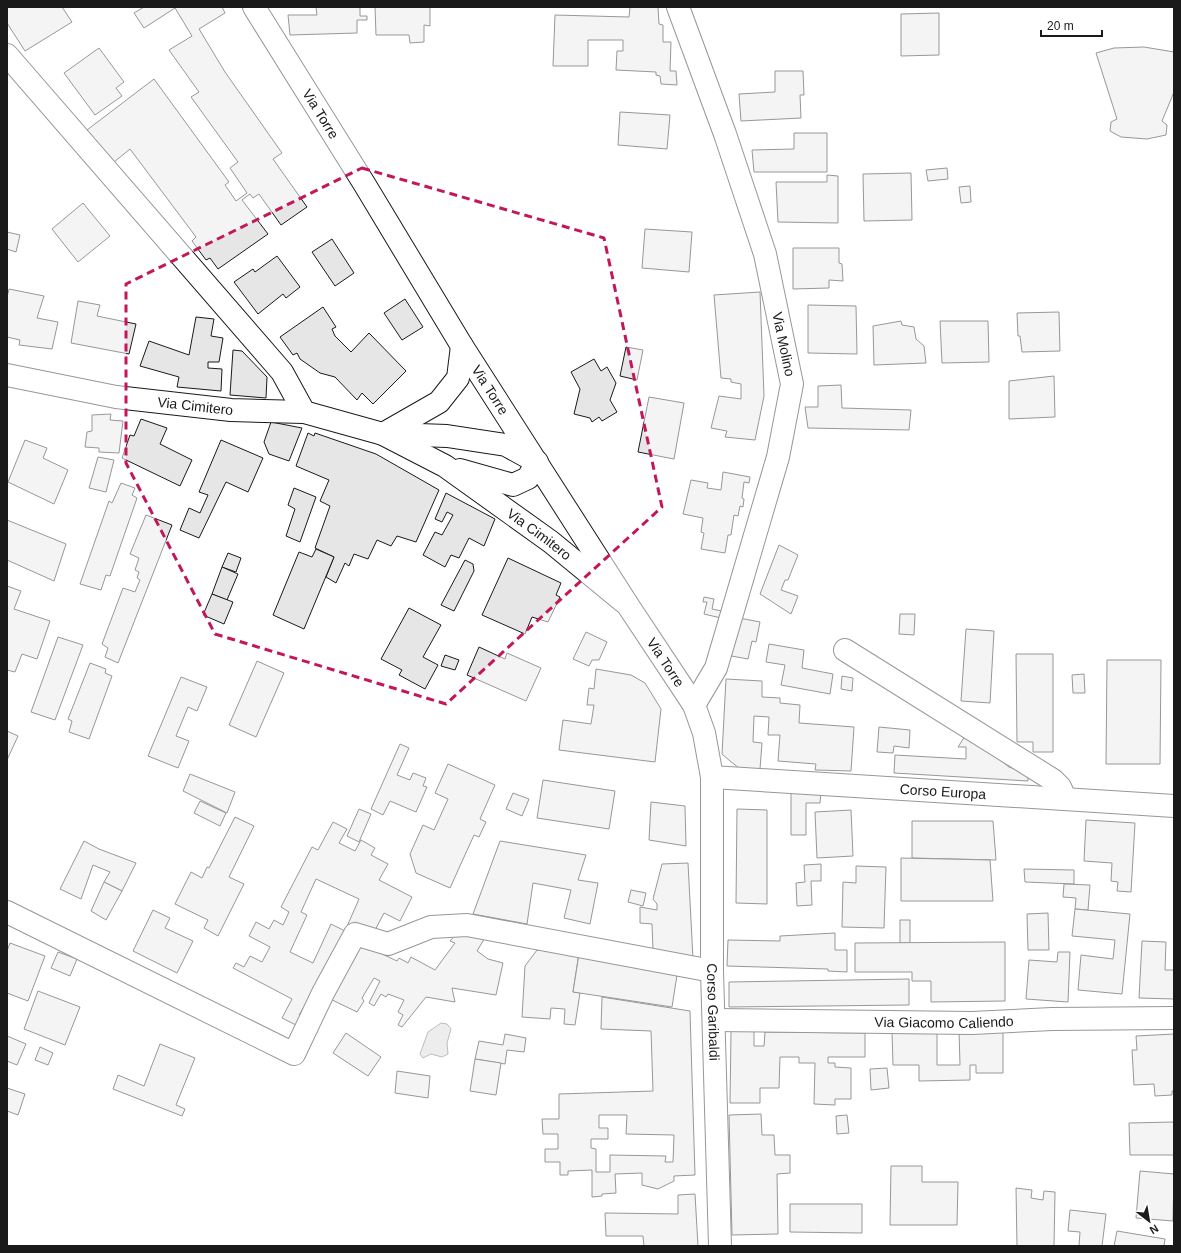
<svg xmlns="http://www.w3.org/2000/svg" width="1181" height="1253" viewBox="0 0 1181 1253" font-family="Helvetica,sans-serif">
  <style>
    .water { fill: #d7d7d7; stroke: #6a6a6a }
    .building { fill: #e6e6e6; stroke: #1a1a1a; fill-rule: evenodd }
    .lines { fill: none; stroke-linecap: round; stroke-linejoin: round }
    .minor-casing { stroke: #1a1a1a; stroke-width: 24 }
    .major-casing { stroke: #1a1a1a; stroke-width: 24 }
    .minor { stroke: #fff; stroke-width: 22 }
    .major { stroke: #fff; stroke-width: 22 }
    .marked { fill: none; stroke: #c2185b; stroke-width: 3; stroke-dasharray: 8 5; stroke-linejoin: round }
    .labels { text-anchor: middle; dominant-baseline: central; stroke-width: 3; stroke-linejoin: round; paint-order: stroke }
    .street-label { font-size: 14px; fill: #1a1a1a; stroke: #fff }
  </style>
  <rect width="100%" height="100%" fill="#fff"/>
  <polygon class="water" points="441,1023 447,1024 451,1029 447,1043 448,1054 442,1057 431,1054 423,1058 420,1054 428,1032"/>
  <g class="building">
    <polygon points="7,7 62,7 72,22 25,51 7,23"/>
    <polygon points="144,7 222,7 225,13 199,29 225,72 282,153 273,159 307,207 281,225 259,194 253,198 250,194 242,200 268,234 218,269 210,258 206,260 192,241 196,237 130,149 114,162 87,130 154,79 229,182 225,185 236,201 247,193 230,168 238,162 191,97 199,92 169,50 192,36 175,8 144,28 134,13"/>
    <polygon points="316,7 357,7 360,8 360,16 367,16 367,20 357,20 357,33 290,35 288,15 317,15"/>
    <polygon points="375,7 430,7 430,26 424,25 424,42 410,43 409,35 376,35"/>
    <polygon points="630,7 658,7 659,24 663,25 663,42 671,42 670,71 676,71 677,85 661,84 660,76 656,75 656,72 616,70 617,51 623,51 623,40 588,40 588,66 553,66 555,15 629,17"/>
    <polygon points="939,13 939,55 901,56 901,14"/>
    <polygon points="1144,47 1174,52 1174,92 1162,121 1167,125 1166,135 1147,139 1121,137 1110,131 1111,122 1117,119 1096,53 1114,48"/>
    <polygon points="99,48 124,82 116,88 122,96 95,115 64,73"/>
    <polygon points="775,71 803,71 804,95 800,95 801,118 741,121 739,94 775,92"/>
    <polygon points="620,112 670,115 667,149 618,145"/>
    <polygon points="794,133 827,133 827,172 754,172 752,150 794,149"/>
    <polygon points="947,168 948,179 928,181 926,170"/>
    <polygon points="911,173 912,220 864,221 863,174"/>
    <polygon points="827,175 838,176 838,223 778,222 776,182 827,182"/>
    <polygon points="970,186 971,202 961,203 959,187"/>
    <polygon points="83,203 110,236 78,262 52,229"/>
    <polygon points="645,229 692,232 689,272 642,268"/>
    <polygon points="7,232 20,235 16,252 7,249"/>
    <polygon points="332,239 354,273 335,286 312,252"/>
    <polygon points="793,248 839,248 839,263 842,264 843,281 829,280 829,288 793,289"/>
    <polygon points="277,256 300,287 286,298 283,294 258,314 234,282 253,269 255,272"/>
    <polygon points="9,289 44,296 37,318 58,322 52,349 19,345 20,340 7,337 7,297"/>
    <polygon points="760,292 764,396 755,440 725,437 727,431 711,428 719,396 741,399 741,384 731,382 731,379 721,378 714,295"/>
    <polygon points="405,299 423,327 402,340 384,313"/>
    <polygon points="78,301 100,305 97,316 136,324 129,354 71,343"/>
    <polygon points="808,305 856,306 857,354 808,353"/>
    <polygon points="323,307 336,327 332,329 335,336 351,352 369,333 406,371 373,404 362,393 357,400 335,377 320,373 300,359 297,353 293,355 280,337"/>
    <polygon points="1059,312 1060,351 1022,352 1020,336 1018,336 1017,313"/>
    <polygon points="196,317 214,319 211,336 223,338 219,362 208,362 208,368 222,369 221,391 177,387 179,377 140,366 149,341 189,355"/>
    <polygon points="901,321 902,325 914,327 916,339 924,346 926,363 874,365 873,326"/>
    <polygon points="940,321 988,321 989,362 942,363"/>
    <polygon points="626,347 643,350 637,380 620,376"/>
    <polygon points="233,350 242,351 267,377 266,398 230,395"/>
    <polygon points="594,359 601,371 607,367 616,383 610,400 617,412 602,421 599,417 592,422 590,418 574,414 580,389 571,372"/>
    <polygon points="1054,376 1055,417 1009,419 1009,381"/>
    <polygon points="841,385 842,408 911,410 909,430 808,428 805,407 818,407 818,386"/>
    <polygon points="649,397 684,403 674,459 638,452"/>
    <polygon points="111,414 110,420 123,421 119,453 99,452 99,448 85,447 87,432 92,431 92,415"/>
    <polygon points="141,419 167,428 160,444 192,460 180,486 122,458 130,435 134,436"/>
    <polygon points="271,422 302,428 289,461 269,454 264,442"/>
    <polygon points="308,433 314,436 315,433 376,454 439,490 416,542 397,536 391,546 377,540 368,559 354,554 349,566 345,563 336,583 326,577 334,557 315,548 330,506 320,501 329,480 296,466"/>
    <polygon points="25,440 47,448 43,458 68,470 54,504 8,482"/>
    <polygon points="221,440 263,458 248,492 226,482 199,538 180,530 189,508 200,513 208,495 199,492"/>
    <polygon points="98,457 114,460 106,492 89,488"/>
    <polygon points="723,472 750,477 749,483 744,482 742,498 744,499 743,507 740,506 738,516 734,515 731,535 728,535 725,553 701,549 704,533 701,532 703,518 683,514 691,480 708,483 707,488 721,490"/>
    <polygon points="121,483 135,488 132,495 137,498 110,576 106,575 101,590 80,584 109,501 112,503"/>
    <polygon points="294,488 316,497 300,542 286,536 295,509 288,505"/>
    <polygon points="446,493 495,519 484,546 469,538 459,558 451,555 445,567 423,555 435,532 442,535 453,515 447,512 442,522 435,519"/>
    <polygon points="146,515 172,525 118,663 105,657 108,648 102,644 123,588 135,592 140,580 137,578 139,572 135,570 139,558 130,554"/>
    <polygon points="7,520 66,544 54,581 7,560"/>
    <polygon points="779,545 798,555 788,580 785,580 781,590 798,596 791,614 760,594"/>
    <polygon points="316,549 334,557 304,629 273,615 299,552 312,557"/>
    <polygon points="228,553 241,558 236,572 222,567"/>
    <polygon points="508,558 561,583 556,595 560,597 548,622 532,617 525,634 482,615"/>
    <polygon points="465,560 473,564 474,571 454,611 441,605"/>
    <polygon points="222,567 238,574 227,600 212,594"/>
    <polygon points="7,586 21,591 14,609 50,621 37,659 22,654 15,672 7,670"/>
    <polygon points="212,594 233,602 224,624 203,615"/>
    <polygon points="704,597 714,599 712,609 722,611 721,618 704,614 707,602 703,602"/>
    <polygon points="409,608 441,625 423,657 438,665 425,689 399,675 402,670 381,659"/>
    <polygon points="900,614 915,614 914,635 899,634"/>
    <polygon points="734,617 760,622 756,642 752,641 748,659 726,655"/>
    <polygon points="966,629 994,631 990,703 961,701"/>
    <polygon points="586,632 607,642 599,660 592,660 589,666 573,659"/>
    <polygon points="58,637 83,645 55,720 31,712"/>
    <polygon points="769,644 804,650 802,668 833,674 830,694 781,685 785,665 766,662"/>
    <polygon points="479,647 505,659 507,653 541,668 526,701 467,675"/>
    <polygon points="1016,654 1053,654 1053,752 1033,752 1033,742 1017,742"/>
    <polygon points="445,655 459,660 455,670 441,666"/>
    <polygon points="1107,660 1161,660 1160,764 1106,764"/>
    <polygon points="257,661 284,673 256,737 229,725"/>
    <polygon points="90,663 106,669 105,673 112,676 89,739 69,732 72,721 68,719"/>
    <polygon points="596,669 631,675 645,683 661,709 655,762 559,750 563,720 591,724 594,705 587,705 589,688 594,689"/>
    <polygon points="1084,674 1085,693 1073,693 1072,675"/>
    <polygon points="842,676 853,678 852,691 841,689"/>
    <polygon points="181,677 207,687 197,711 188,707 176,736 189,741 178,768 148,756"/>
    <polygon points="726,679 762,681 762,697 780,698 780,703 800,705 799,723 854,727 851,771 815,770 816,764 778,761 780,735 768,735 769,717 754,716 753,742 762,743 760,769 739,768 730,761 722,754"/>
    <polygon points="879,727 910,730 909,748 894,746 893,753 877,752"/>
    <polygon points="7,731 18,736 7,760"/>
    <polygon points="967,733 1009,767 1028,774 1028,781 894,773 895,755 966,759 966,747 958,747"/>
    <polygon points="400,744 409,748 397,775 410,780 413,773 426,778 423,786 427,787 416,812 390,801 383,815 371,809"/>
    <polygon points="448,764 495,785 480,819 486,822 479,837 474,835 450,888 416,873 410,854 423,825 434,830 448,799 435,793"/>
    <polygon points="190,774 235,792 227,813 183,791"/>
    <polygon points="543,780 615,791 609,829 537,818"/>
    <polygon points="791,792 821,792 820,803 806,803 806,835 791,835"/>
    <polygon points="513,793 529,799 522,816 506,809"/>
    <polygon points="200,801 226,813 220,826 194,813"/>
    <polygon points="651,802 685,806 686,846 649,840"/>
    <polygon points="359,809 371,814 359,842 347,836"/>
    <polygon points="737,809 767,810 767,904 736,903"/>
    <polygon points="851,810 853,856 817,858 815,812"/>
    <polygon points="235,817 254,826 229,877 244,884 218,936 204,928 208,920 175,904 191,872 202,878 207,867 209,868"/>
    <polygon points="1086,820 1135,823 1131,892 1117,891 1118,882 1111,881 1112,863 1084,861"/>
    <polygon points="912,821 993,821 996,860 912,858"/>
    <path d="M333 822 347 829 339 843 355 851 361 840 375 848 371 855 388 864 379 880 412 897 400 921 384 913 374 932 355 922 327 976 324 975 299 1015 302 1017 298 1026 282 1018 292 999 233 968 236 963 244 967 250 956 262 962 270 947 249 936 256 922 269 929 274 920 283 925 289 912 281 907 312 847 318 850ZM316 879 359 899 345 931 331 924 313 963 290 952 307 915 301 912Z"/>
    <polygon points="84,841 99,849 136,863 122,891 104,882 110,872 93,865 81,899 60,889"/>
    <polygon points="500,841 586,855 578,880 598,883 590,924 564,918 571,890 533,883 527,924 473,914"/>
    <polygon points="901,858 990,860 993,901 901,901"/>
    <polygon points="688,863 693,959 653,950 652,924 640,923 640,907 657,910 657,904 653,899 662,864"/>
    <polygon points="821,864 821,881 811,881 812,905 797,906 796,883 805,882 804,865"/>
    <polygon points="856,866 886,867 884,928 842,927 843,882 856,883"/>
    <polygon points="1024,869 1074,870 1074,884 1025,882"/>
    <polygon points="104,882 122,891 106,920 91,911"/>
    <polygon points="1064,884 1090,885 1088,910 1075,909 1076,898 1063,897"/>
    <polygon points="631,890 646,893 643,906 628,902"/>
    <polygon points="1075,909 1130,914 1122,994 1078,990 1081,955 1113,959 1115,940 1072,936"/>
    <polygon points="153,910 170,918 165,928 193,941 177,973 133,951"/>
    <polygon points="1048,913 1049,950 1028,950 1027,914"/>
    <rect x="900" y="920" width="10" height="23"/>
    <polygon points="458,932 486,936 477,951 488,959 503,963 496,995 452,988 455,1002 426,997 402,1027 398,1025 403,1015 398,1012 404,1000 388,994 386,997 381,994 374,1006 369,1003 380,981 374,978 362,998 364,1001 357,1012 326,997 357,942 397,961 399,958 408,963 411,957 435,970 455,943 450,941"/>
    <polygon points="835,933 835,950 847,950 847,972 828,971 828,969 727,966 728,940 780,941 780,936"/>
    <polygon points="1142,941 1166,942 1165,970 1174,970 1174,999 1139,998"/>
    <polygon points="1005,942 1005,1001 931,1002 931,981 912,981 912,972 855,972 855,943"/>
    <polygon points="10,943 45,956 28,1001 7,993 7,951"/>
    <polygon points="537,950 579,953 573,992 580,993 575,1025 564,1024 565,1009 551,1008 550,1019 522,1017 525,966"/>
    <polygon points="58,952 77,959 70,976 51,968"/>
    <polygon points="1058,952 1070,952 1068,1002 1026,999 1029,960 1057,962"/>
    <polygon points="579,954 678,969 672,1007 573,992"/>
    <polygon points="909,979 909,1005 729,1007 729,982"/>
    <polygon points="38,991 80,1007 65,1045 24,1029"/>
    <path d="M602 997 690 1011 695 1175 674 1176V1181L658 1189 642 1185V1173L615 1174 616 1193 602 1194V1196L592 1197V1170L568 1171V1175H560V1162H545V1149H558V1134H543L542 1119H559V1094L653 1091 651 1031 601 1029ZM599 1115H627L626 1134 674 1135 673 1162H665L666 1156 610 1155V1172H596V1149L591 1148V1139H608V1128H599Z"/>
    <polygon points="731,1031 754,1031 754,1046 764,1046 765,1032 865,1033 865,1057 828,1057 828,1063 835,1063 835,1067 851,1068 851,1099 835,1099 835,1105 814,1104 815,1063 799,1063 799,1057 780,1057 779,1088 760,1088 760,1103 730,1103"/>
    <polygon points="959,1031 1003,1031 1003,1073 976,1073 976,1065 970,1065 970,1080 919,1081 919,1065 893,1065 892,1032 937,1032 937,1065 960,1065"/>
    <polygon points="346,1033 381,1057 368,1076 333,1053"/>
    <polygon points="505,1034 526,1038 524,1052 507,1050 505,1064 475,1059 479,1041 503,1045"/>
    <polygon points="1174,1034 1174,1091 1172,1091 1172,1095 1155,1096 1154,1084 1134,1085 1132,1050 1137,1050 1136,1036"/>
    <polygon points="7,1036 26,1044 17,1065 7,1061"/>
    <polygon points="160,1044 195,1058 176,1105 185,1109 182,1116 113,1089 118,1075 144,1086"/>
    <polygon points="40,1047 53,1053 48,1065 35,1060"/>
    <polygon points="475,1059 501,1063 496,1095 470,1091"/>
    <polygon points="887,1068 889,1088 871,1090 870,1069"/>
    <polygon points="397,1071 430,1076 428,1098 395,1093"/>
    <polygon points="7,1088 25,1094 18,1115 7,1111"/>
    <polygon points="761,1114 762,1135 774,1135 775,1155 790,1155 790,1173 777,1174 778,1234 732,1235 729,1115"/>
    <polygon points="847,1115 849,1133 837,1134 836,1116"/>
    <polygon points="1174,1122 1174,1155 1130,1155 1129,1123"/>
    <polygon points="891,1166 922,1166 922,1182 958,1182 957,1225 890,1225"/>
    <polygon points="1140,1171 1174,1174 1173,1221 1136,1218"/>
    <polygon points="1016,1188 1032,1190 1031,1198 1043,1200 1044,1191 1055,1192 1054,1246 1017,1246"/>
    <polygon points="695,1194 698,1246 644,1246 643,1236 606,1236 605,1213 678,1214 678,1195"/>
    <polygon points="790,1204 862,1204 862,1233 790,1232"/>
    <polygon points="1070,1210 1106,1214 1102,1246 1079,1246 1080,1232 1068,1231"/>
    <polygon points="1117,1231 1165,1239 1164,1246 1114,1246"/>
  </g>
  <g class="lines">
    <g class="minor-casing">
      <g id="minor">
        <path id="s1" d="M678 7 725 134 765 254 792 384 778 457 716 668 694 705"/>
        <polyline points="7,55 282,372 304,412"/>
        <path id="s2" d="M7 375 116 397 231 410 304 412 383 434 445 466 551 542 624 602"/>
        <polyline points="383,434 439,402 458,378 462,346"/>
        <polyline points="390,434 447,436 506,445 537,462 528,478 513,485 460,470"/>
        <polyline points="845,650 1053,780 1060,787 1065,798"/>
        <path id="s3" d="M712 777V971L720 1246"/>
        <polyline points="7,912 294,1054 323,993 355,934 388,944 431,927 467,925 712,971"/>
        <path id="s4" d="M714 1020 972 1023 1052 1019 1174 1018"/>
      </g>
    </g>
    <g class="major-casing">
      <g id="major">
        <path id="s5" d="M254 7 365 185 462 346 629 607 694 705 704 733 712 777 1174 806"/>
      </g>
    </g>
    <use href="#minor" class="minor"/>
    <use href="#major" class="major"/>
  </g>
  <path d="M0 0H1181V1253H0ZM362 168 604 238 662 507 446 704 215 634 126 463V284Z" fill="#fff" fill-opacity=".55" fill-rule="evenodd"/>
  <path class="marked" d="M362 168 604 238 662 507 446 704 215 634 126 463V284Z"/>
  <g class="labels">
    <g class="street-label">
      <text stroke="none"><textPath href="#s5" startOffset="126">Via Torre</textPath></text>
      <text stroke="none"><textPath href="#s1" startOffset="354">Via Molino</textPath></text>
      <text stroke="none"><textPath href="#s5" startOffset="450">Via Torre</textPath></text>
      <text stroke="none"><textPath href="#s2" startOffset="191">Via Cimitero</textPath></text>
      <text stroke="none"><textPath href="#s2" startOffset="568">Via Cimitero</textPath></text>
      <text stroke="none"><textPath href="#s5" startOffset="774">Via Torre</textPath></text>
      <text stroke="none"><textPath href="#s5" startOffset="1131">Corso Europa</textPath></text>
      <text stroke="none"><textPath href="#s3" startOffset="235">Corso Garibaldi</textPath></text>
      <text stroke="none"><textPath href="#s4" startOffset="230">Via Giacomo Caliendo</textPath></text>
    </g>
  </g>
  <rect width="1181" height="1253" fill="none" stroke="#1a1a1a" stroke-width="16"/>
  <g transform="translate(1149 1221) rotate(149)" stroke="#ffffff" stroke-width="3" paint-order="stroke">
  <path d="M0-3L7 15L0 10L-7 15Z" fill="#1a1a1a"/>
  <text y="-6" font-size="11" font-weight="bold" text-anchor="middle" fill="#1a1a1a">N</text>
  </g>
  <path d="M1041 30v6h61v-6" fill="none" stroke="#1a1a1a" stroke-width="2"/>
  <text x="1047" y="30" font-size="12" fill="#1a1a1a" stroke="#ffffff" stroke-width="3" paint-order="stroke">20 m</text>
</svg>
